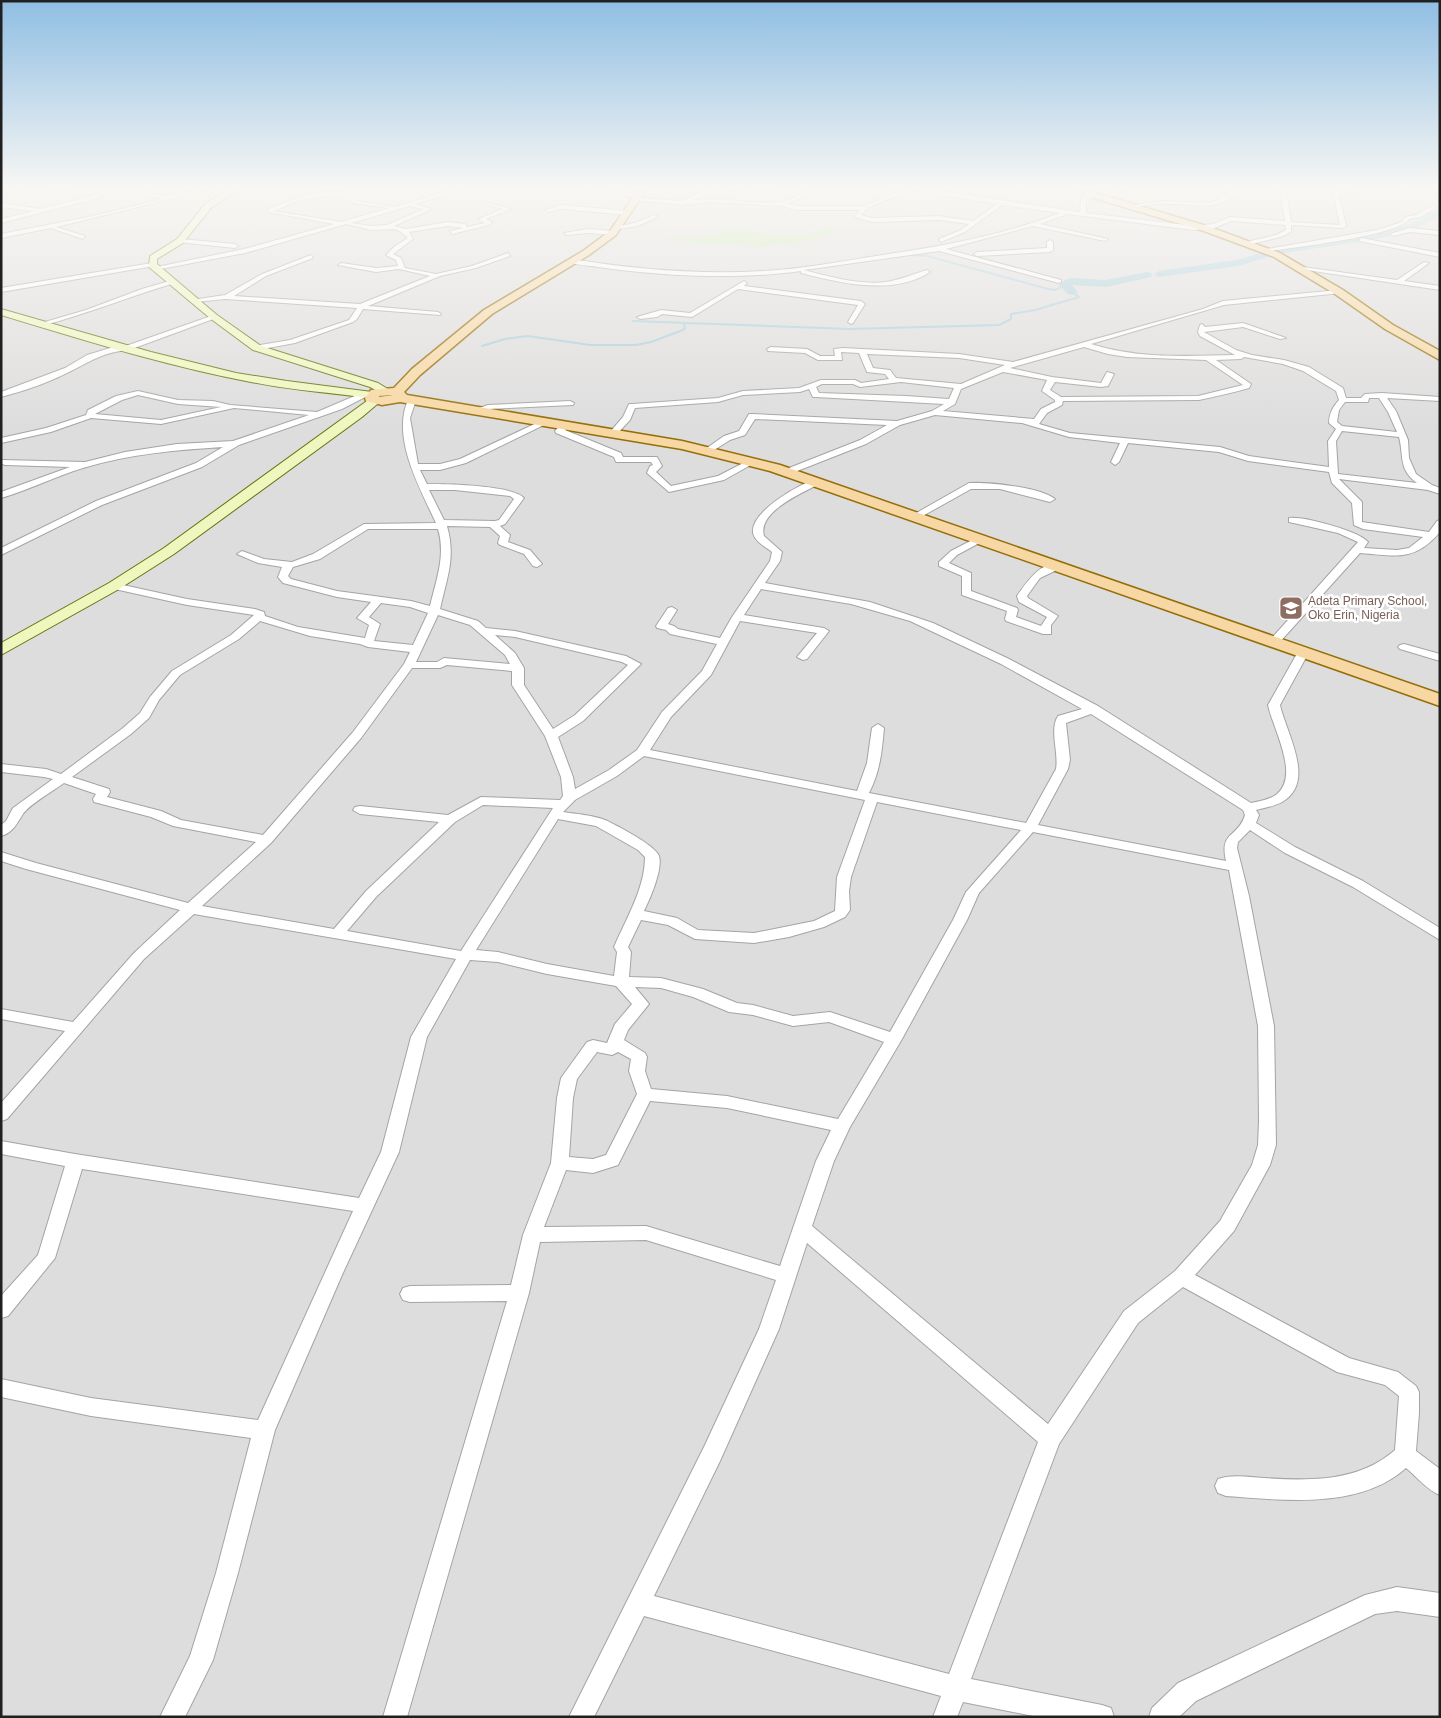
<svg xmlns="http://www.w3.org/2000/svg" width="1441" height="1718" viewBox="0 0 1441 1718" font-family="Arial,sans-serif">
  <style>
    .residential { fill: #dedddd }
    .grass { fill: #c7e7af }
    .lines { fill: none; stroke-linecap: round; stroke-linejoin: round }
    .stream { stroke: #a9cddb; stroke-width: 2 }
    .river { fill: #a9cddb; fill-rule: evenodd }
    .street-casing { stroke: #a4a4a4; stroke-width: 2 }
    .secondary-casing { stroke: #61730a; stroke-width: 2 }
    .primary-casing { stroke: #946e08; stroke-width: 3 }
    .street { fill: #fff; fill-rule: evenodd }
    .secondary { fill: #f0f7be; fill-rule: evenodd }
    .primary { fill: #f7d8a4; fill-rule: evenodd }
    .labels { text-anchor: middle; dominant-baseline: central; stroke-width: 5; stroke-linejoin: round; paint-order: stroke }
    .far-education-label { font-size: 12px; fill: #785e54; stroke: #fff; text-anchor: start }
  </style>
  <rect width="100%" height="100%" fill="#f0ede7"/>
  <rect class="residential" x="1" y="187" width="1439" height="1530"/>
  <path class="grass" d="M822 227 839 231 820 239H808L795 247 782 243 759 247 734 244H700L668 239C677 234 685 239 694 238 706 236 717 232 729 231 761 230 793 239 825 231L812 228Z"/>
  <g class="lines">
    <g class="stream">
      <polyline points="909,255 927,256 1048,289 1055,290 1067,284"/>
      <polyline points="633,321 849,329 999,325 1011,319 1011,314 1035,310 1079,297 1072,292"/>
      <polyline points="482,346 505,339 528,336 590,345 636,345 651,342 683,330 685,328 684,324"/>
    </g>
    <g class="river">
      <polygon points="1440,210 1440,216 1415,229 1382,238 1279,254 1238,266 1159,277 1154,274 1159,271 1237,260 1278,248 1381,232 1409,225 1429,213"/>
      <polygon points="1147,272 1151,273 1152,275 1151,277 1106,287 1072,285 1078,292 1072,295 1068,294 1059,285 1065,280 1072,278 1106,280"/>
    </g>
    <g class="street-casing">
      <g id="street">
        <polygon points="1,187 34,187 1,191"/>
        <polygon points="47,187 59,187 69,190 66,192"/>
        <path d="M134 187H139C163 207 194 187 220 187L56 227 85 236 83 239 51 228 1 238V234L88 217 163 199 141 194Z"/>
        <path d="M462 187H471L415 204 432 209 394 226 405 229 448 222 465 224 467 227 485 223 478 219 503 209 485 204V202L511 209 486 219 492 222 489 225 452 234 450 231 464 228 448 226 409 232 413 239 393 254 401 258 405 268 436 274 472 266 508 253 510 256 476 268 440 276 368 306 438 312 441 314 440 315 363 309 357 319 353 322 295 343 257 350H254V346L290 340 349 320 357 308 225 299 195 302 192 300 225 295 262 274 311 255 313 258 266 276 234 296 360 304 430 276 399 269 376 272 338 265 341 263 376 268 398 266 396 260 386 255 395 246 408 238 401 232 394 229 371 230 346 224 245 253 155 270 152 268 244 249 334 224 268 212 269 209C291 200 339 180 357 201L394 207ZM338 194 348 197 353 203 389 208 341 222 274 211 297 201ZM410 206 424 209 387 225 371 226 351 223Z"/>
        <polygon points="566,187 582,187 642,196 639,198"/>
        <path d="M712 187H719L694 200C723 197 752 205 780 202 795 201 806 187 820 187L788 204 796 206H864L905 189 899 187H913L1080 212 1081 197 1095 193 1097 196 1086 199V213L1194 226 1213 224 1230 217 1285 221 1280 187H1286L1291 222 1340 225 1332 187H1338L1339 192 1359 194 1339 195 1346 226 1343 228 1291 225V232L1280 237 1248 245 1246 242 1276 235 1286 230 1285 225 1231 221 1214 228 1194 230 1067 214 1040 224 1108 239 1105 241 1033 226 946 249 1061 280V282L1059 283 939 251 804 270C830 277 859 285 886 282 900 280 913 274 927 270L930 272C894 296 840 283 801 273V271C738 280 660 276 598 267 588 265 576 266 568 261L571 259C634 269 699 275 763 271 801 269 839 262 876 256 938 247 1001 236 1060 213L1002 205 965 232 941 242 939 239 961 230 969 224 939 220 872 222 855 217 860 210H796L783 206 709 202 683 205 634 200 637 198 682 201ZM912 190 997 204 973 221 939 216 872 218 861 215 869 207Z"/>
        <polygon points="767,187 783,187 725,196 722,194"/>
        <polygon points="1026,187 1037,187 1038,188 1035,190"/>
        <polygon points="1100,187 1136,187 1130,192"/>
        <path d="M1234 187H1239L1240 190C1215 213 1199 204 1170 204 1157 203 1144 206 1131 208L1128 206 1165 201 1211 203 1234 190Z"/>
        <polygon points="1399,187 1413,187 1414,188 1411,190"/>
        <polygon points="100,194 102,197 1,223 1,219 34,211 1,207 1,203 40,209"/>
        <polygon points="562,205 628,211 631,213 628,215 562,209 548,212 545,210"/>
        <path d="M1434 205 1436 208 1420 217 1409 219C1399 236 1288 248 1264 252L1261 250 1377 230 1402 222 1405 217 1416 215Z"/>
        <polygon points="654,215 659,216 638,226 618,229 615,227 635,223"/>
        <polygon points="1410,228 1440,231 1440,235 1410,232 1393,236 1390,234"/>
        <polygon points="588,229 613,231 616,233 613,235 588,233 567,235 564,233"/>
        <polygon points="1361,238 1440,253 1440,257 1359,241"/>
        <polygon points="180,239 235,244 238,246 235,248 178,242"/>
        <polygon points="1050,240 1053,242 1053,250 1050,252 977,256 974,254 977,252 1047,248 1047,242"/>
        <polygon points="1424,262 1429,263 1404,281 1440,286 1440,290 1300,269 1303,267 1397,280"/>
        <polygon points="152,263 154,266 1,292 1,288"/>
        <path d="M173 280 175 281V283C130 296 87 314 41 326L38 324 86 310 142 289Z"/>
        <polygon points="744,281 747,283 744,286 861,301 865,304 853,323 851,324 848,322 858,305 738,289 692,317 662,314 657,317 640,319 637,317 661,310 690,313"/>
        <path d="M1339 290 1342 292 1341 293 1224 305 1091 344C1137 359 1188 356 1235 355L1200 336 1198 332 1200 325 1202 324 1205 327 1243 323 1286 338 1280 339 1243 327 1204 332 1236 350 1252 355 1284 360 1309 367 1343 388 1346 398H1361L1365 394 1382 393 1440 397V401L1387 398 1396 411 1408 440 1409 458 1416 474 1432 485 1440 488V494L1428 490 1339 479 1362 502V522L1429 532 1437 521 1440 520V532C1414 562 1396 556 1360 553L1278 644 1274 645 1269 642 1270 640 1358 542 1338 533 1289 522V518C1303 516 1359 531 1368 542L1364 548 1397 550 1409 548 1423 537 1363 529 1354 525 1352 503 1332 483 1329 472 1248 461 1219 452 1128 443 1119 462 1115 465 1111 462 1120 443 1069 437 1022 423 935 415 900 425 866 444 787 475 784 474V470L860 440 887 425 755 419 745 435 730 440 711 452 704 450 724 436 739 431 749 414H752L897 421 932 411 944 404 816 397H813L809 389 800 392 743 395 718 402 635 408 630 420 617 434 610 432 623 417 629 404H632L718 398 743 391 799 388 821 380H855L861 383 889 379 885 374 867 372 859 353 841 352 842 360H818L805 353 768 351 767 349 771 347 807 349 820 356H835L834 349 843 348 959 354 1013 362 1203 309 1223 301ZM1084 347 1108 354 1127 357 1206 360 1243 385 1198 396 1061 397 1050 390 1055 382 1101 387 1108 386 1114 374 1107 372 1101 383 1052 377 1010 368ZM867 354 959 358 1005 365 961 384 896 378 890 370 873 368ZM1244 357 1283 364 1303 371 1336 391 1339 400C1333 407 1329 413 1329 423L1336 429 1328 441 1329 467 1249 456 1220 447 1070 433 1039 424 1047 413 1062 405 1063 401 1199 400C1216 396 1232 393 1249 388L1251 384 1216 360 1241 359ZM1003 372 1047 380 1042 391 1055 400V402L1041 409 1034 419 943 411 955 404 961 389ZM901 382 954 388 949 399 906 396 819 393 816 387 822 384H853L860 387ZM1369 398H1379L1388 412 1397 432 1342 426 1337 422 1339 410 1345 402H1368ZM1342 431 1399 437C1404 456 1398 469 1417 483L1338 474 1336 441Z"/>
        <path d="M214 315 216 316V318L129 350C104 352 93 360 71 371 50 382 24 391 1 397V392L65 368 87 355 120 345 123 347Z"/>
        <path d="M138 391 178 400 213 401 230 405 317 412 364 392 371 394 342 409 239 445 202 467 102 505 1 555V548L96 501 196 463 223 447C176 450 129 454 83 468 56 476 29 490 1 498V492L70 467 5 465 2 464V460L85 462 125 452 177 444 233 441 309 415 234 408 161 424 91 418 51 432 1 443V438L46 428 86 415 88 410 116 396ZM138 395 178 404 221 407 161 420 95 414 122 400Z"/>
        <path d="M409 398 416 400 410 418 418 464H440L460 459 545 419 552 421 466 463 440 470H420L427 484C447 484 511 485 524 498L505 524 500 526 510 535 508 542 530 550 542 564 537 567 533 566 524 554 500 545 498 543 500 536 490 527 447 526C456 558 447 577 440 609L478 621 486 628 515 631 626 656 641 664 583 721 558 737 573 777 575 789 609 770 637 750 662 712 702 671 717 644 670 634 666 630 657 628 656 626 668 608 672 607 677 610 668 624 674 626 678 629 720 638 732 617 770 561 772 552C766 547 755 542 753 533 750 512 799 484 816 479L819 480V484C802 493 757 512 764 536L782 552 780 561 765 583 870 602 933 623 1009 659 1098 706 1251 803C1259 801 1270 800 1277 794 1300 775 1273 729 1268 705L1299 650H1307L1309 652 1280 705C1286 733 1317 782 1282 802 1275 806 1265 808 1256 810L1259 815 1256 823 1295 847 1363 881 1440 928V940L1353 887 1285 853 1250 830 1238 842 1237 848 1249 896 1274 1026 1276 1145 1270 1165 1234 1231 1195 1275 1349 1358 1398 1372 1416 1386 1419 1392V1413L1416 1451 1440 1469V1495C1428 1491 1416 1476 1406 1468 1359 1510 1283 1500 1226 1496L1218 1493 1215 1486 1218 1479C1232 1474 1249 1477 1264 1478 1309 1481 1359 1482 1395 1450L1399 1396 1385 1385 1337 1372 1183 1287 1138 1323 1059 1444 971 1679 1102 1705 1111 1708 1114 1717H1038L963 1702 957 1717H933L941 1696 644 1616 594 1717H569L704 1447 759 1329 776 1280 646 1240 540 1242 529 1293 407 1717H383L507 1301 410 1302 403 1300 400 1294 403 1288 410 1286 511 1285 523 1235 551 1163 557 1098 561 1078 587 1042 593 1040 607 1043 615 1024 632 1004 616 986 547 974 498 962 470 960 427 1037 399 1152 342 1275 275 1430 238 1573 213 1660 185 1717H160L190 1656 216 1573 251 1438 91 1416 1 1397V1379L91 1398 258 1420 353 1211 82 1169 55 1258 8 1316 1 1318V1296L38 1255 65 1166 1 1154V1141L75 1154 359 1198 381 1152 411 1037 456 959 194 914 144 959 7 1119 1 1121V1103L65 1031 1 1019V1009L73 1022 134 953 180 910 26 869 1 861V852L36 863 188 903 256 842 173 826 151 817 94 802 93 799 96 794 64 783C53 791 30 804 23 814 17 823 13 833 1 836V825L6 821 13 808 53 779 44 777 1 772V764L46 769 61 774 123 728 140 713 150 697 172 671 231 635 254 615 187 605 110 588 109 586 110 584 114 583 187 599 255 609 264 612 265 616 298 627 365 638 369 625 357 618 371 602 337 597 283 583 278 577 282 567 258 563 237 554 242 551 264 559 292 562 313 554 364 524 436 523C420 488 390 436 409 398ZM429 490H455L510 496 514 499 499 520 495 521 444 520ZM368 529H438C446 556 436 580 430 606L411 601 337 591 291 579 288 576 293 567 320 559ZM761 589 851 604 910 621 1001 664 1082 709 1058 716C1049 730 1059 753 1056 769L1026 823 869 793C880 772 882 751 884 728L878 724 872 728 867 763 857 791 650 750 671 717 711 675 740 621 817 633 797 657 803 660 807 659 829 631 824 628 744 615ZM381 603 410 607 428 613 413 645 374 641 380 624 369 617ZM438 615 470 625 505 655 510 664 444 658 437 662H416ZM260 621 310 636 360 644 368 647 410 652 404 664 353 732 263 835 181 820 161 811 107 797 110 792 109 789 72 777 131 734 149 718 159 700 180 675 239 639ZM495 635 515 637 622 662 628 665 575 715 553 729 524 685V668L515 653ZM447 665 512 671V685L545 736 561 777 563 796 560 800 481 797 448 815 360 806 355 807 353 810 360 814 439 822 366 891 334 929 202 906 271 843 361 738 412 668H440ZM1091 714 1243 810 1245 815C1238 838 1219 831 1226 861L1038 825 1068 769 1070 760 1066 723ZM644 756 865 800 837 877 835 911 814 921 754 933 698 930 677 918 644 911C650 899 663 869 659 856 655 845 616 825 605 820 592 815 576 814 563 812L575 800 617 776ZM877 802 1021 830 966 892 953 920 890 1032 830 1012 793 1016 753 1005 737 1003 703 989 661 978 629 977 631 952 628 947 641 920 668 925 695 939 754 943 789 937 824 927 845 917 850 910 849 891 851 877ZM483 805 553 808 461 951 347 931 376 897 455 822ZM558 819 596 826 638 850 645 857C645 888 626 919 614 947L617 952 614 976 547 964 498 952 476 950ZM1033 832 1229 870 1258 1026 1259 1121 1258 1145 1252 1165 1220 1221 1175 1271 1124 1311 1048 1424 812 1226 834 1161 850 1127 902 1039 967 920 979 893ZM635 987 661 988 693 997 729 1012 753 1015 793 1026 829 1022 884 1042 838 1119 727 1096 651 1089 645 1071 647 1057 645 1053 624 1040 628 1030 649 1004ZM597 1052 612 1055 618 1052 631 1059 629 1071 637 1094 606 1155 593 1159 569 1157 573 1098 577 1079ZM650 1101 727 1108 831 1130 816 1161 780 1266 646 1226 544 1227 566 1170 593 1173 618 1165ZM807 1243 1038 1442 949 1674 654 1596 720 1461 779 1329Z"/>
        <polygon points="570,401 574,403 573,405 488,409 477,412 473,410 488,405"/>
        <polygon points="563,422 570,424 565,430 621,453 623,457 657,457 662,466 656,472 671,486 718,476 749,460 756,462 724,480 669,492 647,473 650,466 653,465 651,462 616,462 614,457 556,433 555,431"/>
        <path d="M969 483C988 482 1040 487 1055 499L1050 502 1000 489H971L919 518H913L911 516Z"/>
        <path d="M980 536 985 539 983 541 957 555 949 563 971 573V591L1017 608 1018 610 1016 617 1041 626 1047 617 1019 602 1017 596C1026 583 1041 560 1061 564V568L1040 578 1027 596 1028 598 1058 616 1051 625V634H1043L1006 621 1005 619 1007 611 962 595V576L939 566V562L951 551Z"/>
        <polygon points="1404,644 1440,654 1440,661 1400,649 1398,647 1400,645"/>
        <polygon points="1397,1587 1440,1593 1440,1617 1397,1611 1375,1614 1196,1701 1179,1717 1149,1717 1152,1708 1178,1683 1365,1595"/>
      </g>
    </g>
    <g class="secondary-casing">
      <g id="secondary">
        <polygon points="232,187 242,187 211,208 183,243 157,259 157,264 217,315 261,346 378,383 391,391 389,393 381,393 370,387 253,350 211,319 149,267 150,256 177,239 205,204"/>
        <path d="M1 309 151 352 236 373 287 381 372 392 376 393 377 397 382 400 362 417 174 554 119 589 1 655V643L109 583 164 548 371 398C331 393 290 390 251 382 166 366 84 340 1 315Z"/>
      </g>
    </g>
    <g class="primary-casing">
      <g id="primary">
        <path d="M640 187H648L616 235 589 255 492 314 420 375 404 392 407 395 682 441 780 465 1440 694V706L770 471 682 449 400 402 382 405 366 401 365 398 371 390 394 388 412 369 484 310 583 251 610 231ZM391 395H393L379 397V396Z"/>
        <polygon points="1077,187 1087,187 1093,192 1210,227 1280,253 1343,290 1393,325 1440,351 1440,360 1385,329 1335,294 1274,257 1204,231 1087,196"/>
      </g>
    </g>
    <use href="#street" class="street"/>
    <use href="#secondary" class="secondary"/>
    <use href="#primary" class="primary"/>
  </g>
  <linearGradient id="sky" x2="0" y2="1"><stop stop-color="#8fbee3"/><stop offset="0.44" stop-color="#f8f7f4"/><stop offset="1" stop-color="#f8f7f4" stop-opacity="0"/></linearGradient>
  <rect width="1441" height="428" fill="url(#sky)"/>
  <defs>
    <g id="school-square" transform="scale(1.25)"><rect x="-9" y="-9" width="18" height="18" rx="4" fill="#8d6e63" stroke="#fff"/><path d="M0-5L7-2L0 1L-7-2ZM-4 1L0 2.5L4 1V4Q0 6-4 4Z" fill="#fff"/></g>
  </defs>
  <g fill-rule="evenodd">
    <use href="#school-square" x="1291" y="608"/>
  </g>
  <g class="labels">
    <g class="far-education-label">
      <text x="1308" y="601">Adeta Primary School,<tspan x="1308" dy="14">Oko Erin, Nigeria</tspan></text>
    </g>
  </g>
  <rect width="1441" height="1718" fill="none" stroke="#202020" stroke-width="5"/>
</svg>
